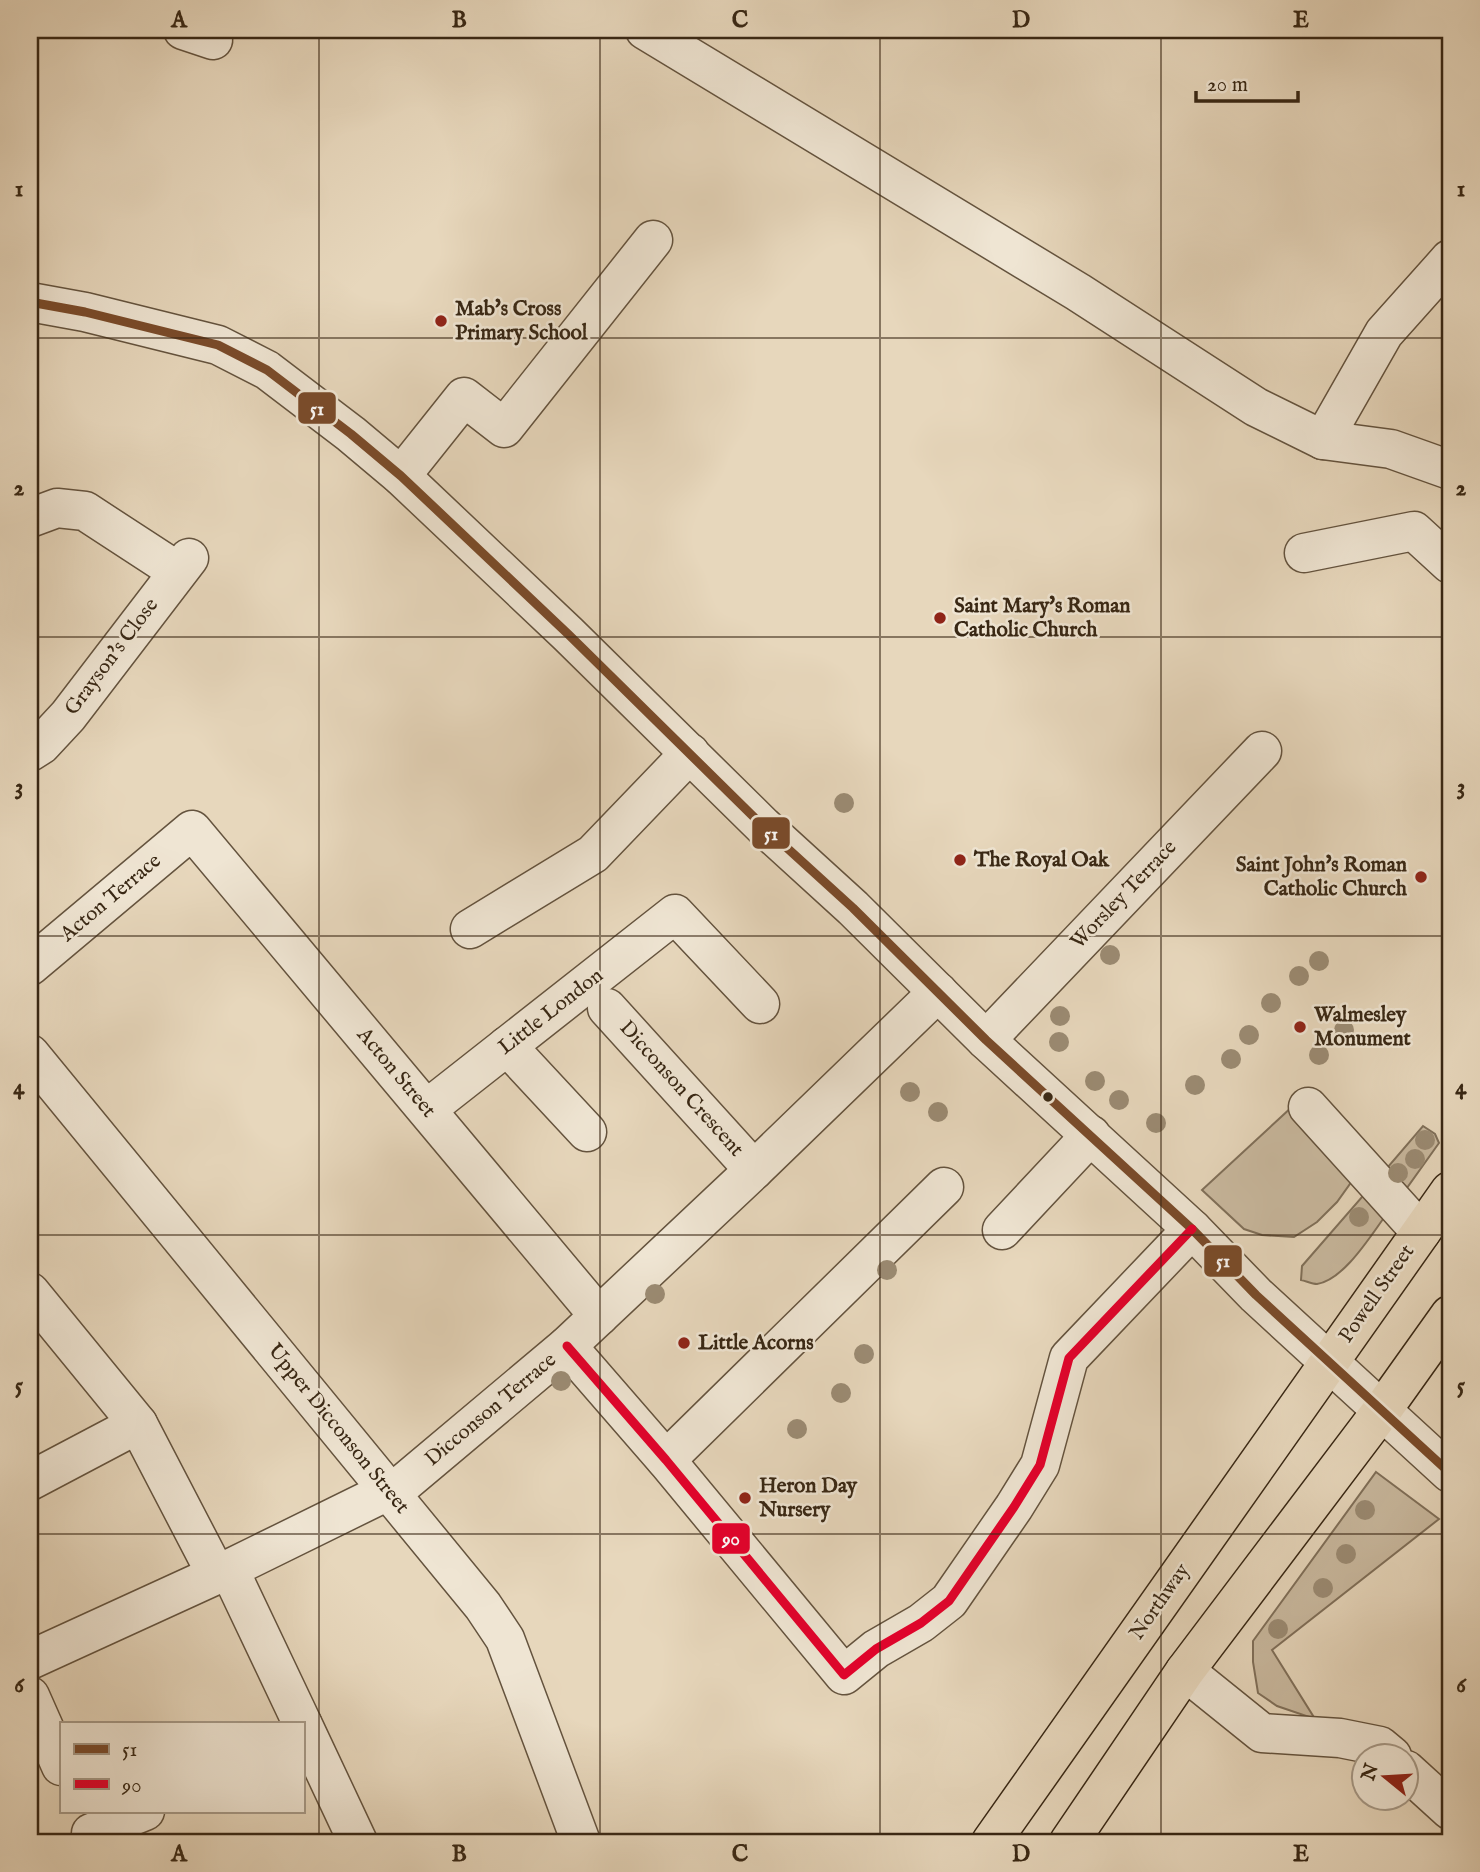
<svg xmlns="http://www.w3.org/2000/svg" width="1480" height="1872" viewBox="0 0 1480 1872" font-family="'IM FELL English',serif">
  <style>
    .green { fill: #c9b99f; stroke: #80705a; stroke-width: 2 }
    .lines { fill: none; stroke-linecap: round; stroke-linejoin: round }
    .minor-casing { stroke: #64533e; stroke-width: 41 }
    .major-casing { stroke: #382714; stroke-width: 41 }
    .minor { stroke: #efe5d3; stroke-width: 38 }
    .major { stroke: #e7d7bc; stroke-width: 38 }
    .bus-1-casing { stroke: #efe5d3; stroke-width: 14 }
    .bus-2-casing { stroke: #efe5d3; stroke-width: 14 }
    .bus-1 { stroke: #7a4b2a; stroke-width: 9 }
    .bus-2 { stroke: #e4002b; stroke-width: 9 }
    .tree { fill: #9b8b73 }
    .grid { fill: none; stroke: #382714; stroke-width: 2; stroke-opacity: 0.55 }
    .poi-dot { fill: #8f2418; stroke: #efe5d3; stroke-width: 2.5 }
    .bus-dot { fill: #382714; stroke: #efe5d3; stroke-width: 2.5 }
    .labels { text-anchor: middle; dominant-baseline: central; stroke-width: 5; stroke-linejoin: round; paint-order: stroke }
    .poi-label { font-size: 21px; font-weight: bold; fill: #382714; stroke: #efe5d3; text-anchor: start }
    .street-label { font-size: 21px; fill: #382714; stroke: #efe5d3 }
    .line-badge { stroke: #efe5d3; stroke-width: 2.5 }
    .badge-label { font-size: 19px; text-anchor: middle; font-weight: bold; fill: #fff }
    .neatline { fill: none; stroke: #382714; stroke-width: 2.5 }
    .grid-label { font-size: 23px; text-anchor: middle; font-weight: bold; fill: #382714 }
  </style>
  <rect width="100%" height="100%" fill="#e7d7bc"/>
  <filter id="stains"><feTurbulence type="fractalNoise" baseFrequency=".00286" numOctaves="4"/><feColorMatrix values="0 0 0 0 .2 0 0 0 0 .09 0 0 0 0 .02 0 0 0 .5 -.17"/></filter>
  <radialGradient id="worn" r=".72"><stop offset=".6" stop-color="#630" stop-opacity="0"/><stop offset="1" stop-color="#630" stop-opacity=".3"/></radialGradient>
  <g class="green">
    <polygon points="1293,1106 1357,1174 1337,1202 1317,1222 1294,1237 1262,1235 1244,1229 1202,1190"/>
    <polygon points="1423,1126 1435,1134 1439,1143 1404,1192 1381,1175"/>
    <path d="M1368 1190 1386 1215C1371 1235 1344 1280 1317 1284 1312 1284 1306 1281 1301 1280L1302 1266Z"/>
    <polygon points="1376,1472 1439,1519 1272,1650 1315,1719 1277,1706 1258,1693 1253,1662 1253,1641"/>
  </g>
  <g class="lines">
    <g class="minor-casing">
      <g id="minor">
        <polyline points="183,30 213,40"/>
        <polyline points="645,30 1078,292 1256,407 1323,440 1391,449 1450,470"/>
        <polyline points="30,302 85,312 218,345 267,370 351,434 401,476 568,634 763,826 853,908 986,1040 1192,1229 1256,1295 1450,1473"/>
        <polyline points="1323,440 1384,333 1450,259"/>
        <polyline points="401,476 464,397 504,428 653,240"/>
        <polyline points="30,518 57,508 85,511 177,571"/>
        <polyline points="1304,553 1414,531 1450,564"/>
        <polyline points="30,752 41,745 68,716 189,558"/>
        <polyline points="470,929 593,854 690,753"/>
        <polyline points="30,966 192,830 599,1316"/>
        <polyline points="607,1008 754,1170"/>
        <polyline points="986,1040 1262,751"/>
        <polyline points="507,1046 587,1132"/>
        <polyline points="30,1054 483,1606 505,1639 581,1842"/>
        <polyline points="1308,1107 1421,1232"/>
        <polyline points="427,1109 675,914 760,1004"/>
        <polyline points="1002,1230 1091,1135"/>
        <polyline points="30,1292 138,1424 216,1574"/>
        <polyline points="567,1346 666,1460 844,1675 876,1649 921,1623 949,1601 1014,1507 1040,1465 1069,1358 1192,1229"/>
        <polyline points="666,1460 944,1187"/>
        <polyline points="30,1481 138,1424"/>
        <polyline points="229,1569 302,1723"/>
        <polyline points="30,1660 229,1569 404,1483 567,1346 754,1170 938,992"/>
        <polyline points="1185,1671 1262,1733 1340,1738 1380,1746 1392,1756"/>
        <polyline points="30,1696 61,1766"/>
        <polyline points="303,1725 358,1842"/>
        <polyline points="1406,1770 1450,1810"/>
        <polyline points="91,1833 145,1811"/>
      </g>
    </g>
    <g class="major-casing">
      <g id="major">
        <polyline points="991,1842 1450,1191"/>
        <polyline points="1069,1842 1185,1671 1383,1409 1450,1315"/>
      </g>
    </g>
    <use href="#minor" class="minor"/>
    <use href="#major" class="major"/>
    <g class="bus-1-casing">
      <polyline id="bus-1" points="30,302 85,312 218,345 267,370 351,434 401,476 568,634 763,826 853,908 986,1040 1192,1229 1256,1295 1450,1473"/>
    </g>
    <g class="bus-2-casing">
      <polyline id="bus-2" points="567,1346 666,1460 844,1675 876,1649 921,1623 949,1601 1014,1507 1040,1465 1069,1358 1192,1229"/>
    </g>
    <use href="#bus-1" class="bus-1"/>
    <use href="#bus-2" class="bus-2"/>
  </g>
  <g class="tree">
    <circle cx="844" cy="803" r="10"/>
    <circle cx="1110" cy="955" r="10"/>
    <circle cx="1319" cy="961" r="10"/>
    <circle cx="1299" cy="976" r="10"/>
    <circle cx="1271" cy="1003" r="10"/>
    <circle cx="1060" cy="1016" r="10"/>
    <circle cx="1344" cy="1030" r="10"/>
    <circle cx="1249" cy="1035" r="10"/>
    <circle cx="1059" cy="1042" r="10"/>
    <circle cx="1319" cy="1055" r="10"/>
    <circle cx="1231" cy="1059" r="10"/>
    <circle cx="1095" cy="1081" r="10"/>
    <circle cx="1195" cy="1085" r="10"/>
    <circle cx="910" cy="1092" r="10"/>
    <circle cx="1119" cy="1100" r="10"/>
    <circle cx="938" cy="1112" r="10"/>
    <circle cx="1156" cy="1123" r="10"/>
    <circle cx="1425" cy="1140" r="10"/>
    <circle cx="1415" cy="1159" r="10"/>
    <circle cx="1398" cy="1173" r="10"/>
    <circle cx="1359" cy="1217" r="10"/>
    <circle cx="887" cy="1270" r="10"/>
    <circle cx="655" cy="1294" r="10"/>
    <circle cx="864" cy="1354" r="10"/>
    <circle cx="561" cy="1381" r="10"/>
    <circle cx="841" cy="1393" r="10"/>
    <circle cx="797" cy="1429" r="10"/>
    <circle cx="1365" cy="1510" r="10"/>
    <circle cx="1346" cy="1554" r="10"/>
    <circle cx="1323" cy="1588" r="10"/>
    <circle cx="1278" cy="1629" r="10"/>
  </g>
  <path class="grid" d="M319 30V1842M600 30V1842M880 30V1842M1161 30V1842M30 338H1450M30 637H1450M30 936H1450M30 1235H1450M30 1534H1450"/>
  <g class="poi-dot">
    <circle cx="441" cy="321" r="7"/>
    <circle cx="940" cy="618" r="7"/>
    <circle cx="960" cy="860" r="7"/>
    <circle cx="1421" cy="877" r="7"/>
    <circle cx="1300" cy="1027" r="7"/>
    <circle cx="684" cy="1343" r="7"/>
    <circle cx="745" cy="1498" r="7"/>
  </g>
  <circle class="bus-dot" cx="1048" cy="1097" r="6"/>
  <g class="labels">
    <g class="poi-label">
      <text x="455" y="309">Mab's Cross<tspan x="455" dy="24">Primary School</tspan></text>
      <text x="954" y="606">Saint Mary's Roman<tspan x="954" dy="24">Catholic Church</tspan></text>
      <text x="974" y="860">The Royal Oak</text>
      <text x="1407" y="865" text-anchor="end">Saint John's Roman<tspan x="1407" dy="24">Catholic Church</tspan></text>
      <text x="1314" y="1015">Walmesley<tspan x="1314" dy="24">Monument</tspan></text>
      <text x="698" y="1343">Little Acorns</text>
      <text x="759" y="1486">Heron Day<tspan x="759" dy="24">Nursery</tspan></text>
    </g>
    <g class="street-label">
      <text transform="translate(112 657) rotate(-53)">Grayson's Close</text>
      <text transform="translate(1124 895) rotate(-46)">Worsley Terrace</text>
      <text transform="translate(111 898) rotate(-40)">Acton Terrace</text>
      <text transform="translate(551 1012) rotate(-38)">Little London</text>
      <text transform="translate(396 1073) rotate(50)">Acton Street</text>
      <text transform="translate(681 1089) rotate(48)">Dicconson Crescent</text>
      <text transform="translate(1377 1294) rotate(-55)">Powell Street</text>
      <text transform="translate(491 1410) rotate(-40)">Dicconson Terrace</text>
      <text transform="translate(338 1429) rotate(51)">Upper Dicconson Street</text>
      <text transform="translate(1160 1602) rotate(-55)">Northway</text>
    </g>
  </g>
  <g class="line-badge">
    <rect x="297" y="391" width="40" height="34" rx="7" fill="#7a4b2a"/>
    <rect x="751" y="816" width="40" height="34" rx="7" fill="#7a4b2a"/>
    <rect x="1203" y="1244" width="40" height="34" rx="7" fill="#7a4b2a"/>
    <rect x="711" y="1522" width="40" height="33" rx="7" fill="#e4002b"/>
  </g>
  <g class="badge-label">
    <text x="317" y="415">51</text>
    <text x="771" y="840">51</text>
    <text x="1223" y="1267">51</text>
    <text x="731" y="1545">90</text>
  </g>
  <rect width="1480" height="1872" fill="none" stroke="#e7d7bc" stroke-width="77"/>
  <rect x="60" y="1722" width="245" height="91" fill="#efe5d3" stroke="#a69987" stroke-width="2"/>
  <rect x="74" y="1744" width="35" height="10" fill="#7a4b2a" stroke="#a69987" stroke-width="2"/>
  <text x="122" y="1756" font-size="21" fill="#382714">51</text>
  <rect x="74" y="1779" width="35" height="10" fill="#e4002b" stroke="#a69987" stroke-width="2"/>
  <text x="122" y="1792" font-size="21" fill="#382714">90</text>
  <g transform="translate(1385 1777) rotate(288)"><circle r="33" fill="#efe5d3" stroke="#a69987" stroke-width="2"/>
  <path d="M0-5L12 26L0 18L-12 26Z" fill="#8f2418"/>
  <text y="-10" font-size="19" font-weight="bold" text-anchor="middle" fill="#382714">N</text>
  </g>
  <path d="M1196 91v10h102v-10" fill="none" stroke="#382714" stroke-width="3.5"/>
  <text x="1207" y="91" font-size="21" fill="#382714" stroke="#efe5d3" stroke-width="5" paint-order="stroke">20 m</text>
  <rect x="38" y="38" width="1404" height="1796" class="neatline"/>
  <g class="grid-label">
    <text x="179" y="27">A</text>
    <text x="459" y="27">B</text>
    <text x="740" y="27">C</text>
    <text x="1021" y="27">D</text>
    <text x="1301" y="27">E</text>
    <text x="19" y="196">1</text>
    <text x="1461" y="196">1</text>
    <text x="19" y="495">2</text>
    <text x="1461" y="495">2</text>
    <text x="19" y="794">3</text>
    <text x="1461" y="794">3</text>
    <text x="19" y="1094">4</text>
    <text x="1461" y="1094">4</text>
    <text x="19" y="1393">5</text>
    <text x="1461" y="1393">5</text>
    <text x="19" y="1692">6</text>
    <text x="1461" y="1692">6</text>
    <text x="179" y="1861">A</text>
    <text x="459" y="1861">B</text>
    <text x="740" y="1861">C</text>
    <text x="1021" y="1861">D</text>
    <text x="1301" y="1861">E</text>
  </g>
  <rect width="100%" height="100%" filter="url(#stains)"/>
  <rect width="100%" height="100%" fill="url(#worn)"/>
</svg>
